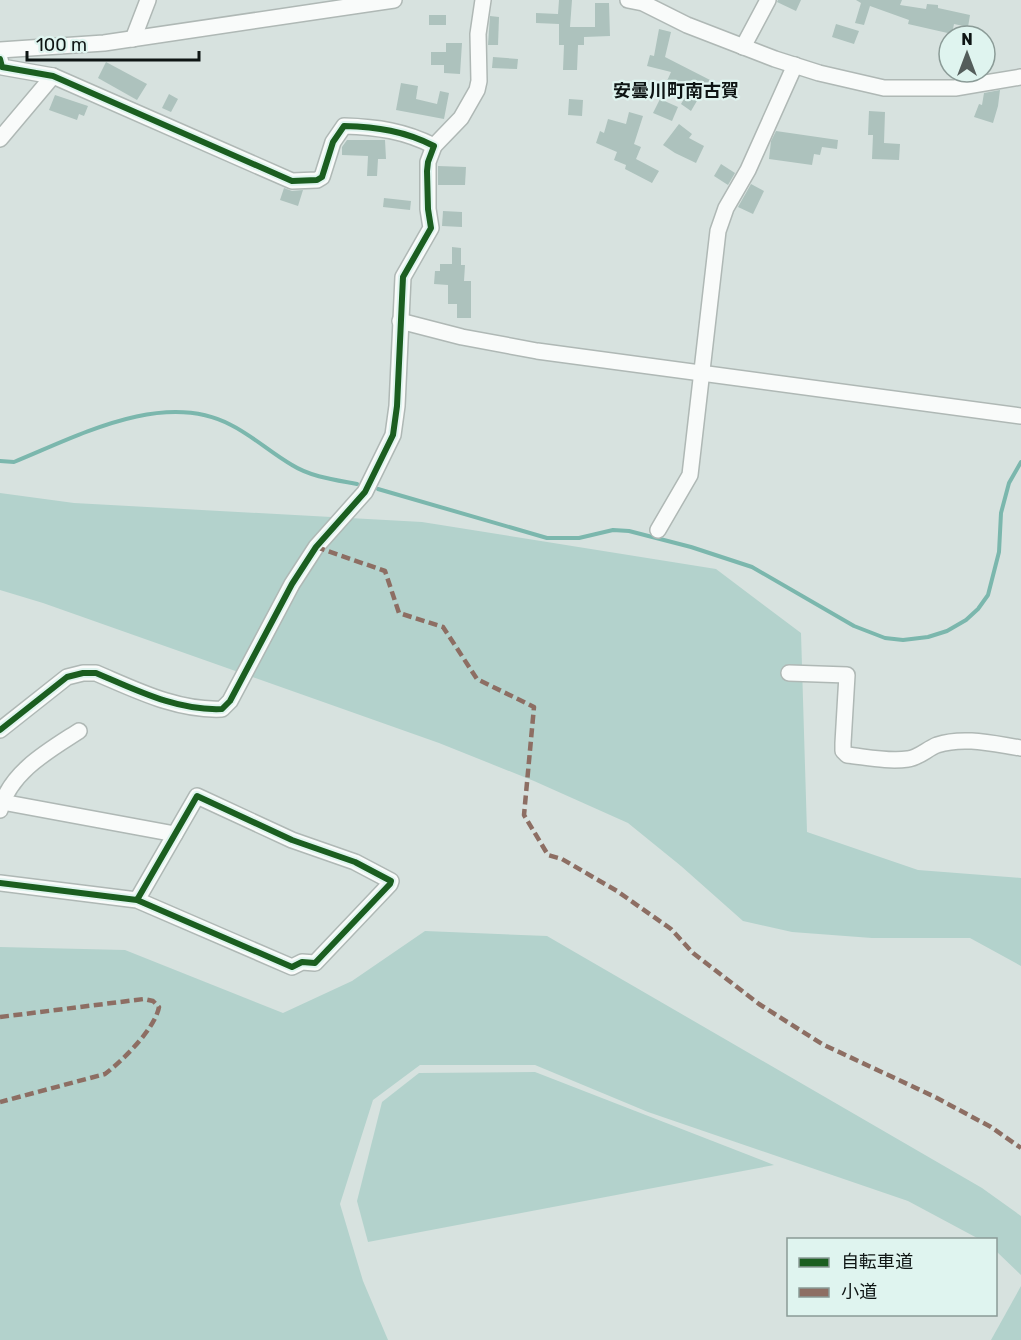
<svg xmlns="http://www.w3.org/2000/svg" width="1021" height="1340" viewBox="0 0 1021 1340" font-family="Rubik,'Noto Sans JP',sans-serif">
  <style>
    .green { fill: #b3d2cc }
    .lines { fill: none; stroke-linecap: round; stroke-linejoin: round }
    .stream { stroke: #7bb7ad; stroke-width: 4 }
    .building { fill: #adc2bd }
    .minor-casing { stroke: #afb8b5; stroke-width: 18 }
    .minor { stroke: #f9fbfa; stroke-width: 15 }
    .quiet { stroke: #8d6e63; stroke-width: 4.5; stroke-dasharray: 9 4.5; stroke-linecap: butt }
    .cycleway-casing { stroke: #dff4ef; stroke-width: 10 }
    .cycleway { stroke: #1b5e20; stroke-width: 6 }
    .labels { text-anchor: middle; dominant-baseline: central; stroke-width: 4.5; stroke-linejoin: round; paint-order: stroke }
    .quarter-label { font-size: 18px; font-weight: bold; fill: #0e1514; stroke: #dff4ef }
  </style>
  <rect width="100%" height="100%" fill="#d7e2df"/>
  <g class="green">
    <polygon points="0,493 74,503 422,522 716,569 801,633 807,832 918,870 1021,878 1021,966 970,938 872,938 792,932 743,921 681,866 628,823 534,781 439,743 43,603 0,590"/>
    <polygon points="425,931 547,936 982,1188 1021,1216 1021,1275 996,1251 996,1240 979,1239 908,1201 648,1112 535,1065 420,1065 373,1100 340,1204 363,1281 388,1340 0,1340 0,947 125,950 283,1013 352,981"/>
    <polygon points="535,1072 774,1165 368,1242 357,1201 382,1102 419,1073"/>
    <polygon points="1021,1286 1021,1340 991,1340"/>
  </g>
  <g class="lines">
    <g class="stream">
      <path d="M0 461 14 462C78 436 164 389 231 425 253 436 271 453 292 465 311 477 336 480 357 484"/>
      <polyline points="378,489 547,538 579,538 613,530 629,531 691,547 752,567 854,626 885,638 903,640 928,637 947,631 966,620 978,609 988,595 999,552 1001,513 1009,483 1021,462"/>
    </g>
  </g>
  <g class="building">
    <polygon points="559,0 572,0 570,27 595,27 595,3 609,3 610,36 584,37 584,45 578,45 577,70 563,70 564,45 559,45 559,24 536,23 536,13 558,14"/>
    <polygon points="778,0 801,0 796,11 777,2"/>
    <polygon points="856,0 902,0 900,5 926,9 927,4 938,5 938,8 970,15 968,27 954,24 952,34 908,24 909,20 870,6 864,25 855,23 861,3"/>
    <rect x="429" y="15" width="17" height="10"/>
    <polygon points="490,16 499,17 498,45 488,45"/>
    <polygon points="836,24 859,31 854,44 832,37"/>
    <polygon points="659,29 671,32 665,57 712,81 705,96 701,94 691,111 681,104 688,92 667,81 671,72 647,66 650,55 654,56"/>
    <polygon points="446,43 462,43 460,74 444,73 444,65 431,65 431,52 446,52"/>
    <polygon points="493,57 518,59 517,69 492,68"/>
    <polygon points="106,62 147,84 137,100 98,78"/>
    <polygon points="401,83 418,86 416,99 437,104 440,91 449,93 444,119 396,110"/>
    <polygon points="1000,90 998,106 993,123 974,117 979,104 982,105 984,93"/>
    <polygon points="169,94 178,99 171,112 162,108"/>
    <polygon points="55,95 88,106 84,116 79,114 77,120 49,110"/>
    <polygon points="569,99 583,100 582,116 568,115"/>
    <polygon points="660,99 678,107 672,121 653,113"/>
    <polygon points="869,111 885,112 884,143 900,144 899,160 872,159 873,135 868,135"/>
    <polygon points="629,112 643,116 634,144 641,147 636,159 659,171 652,183 625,169 626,165 614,160 617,152 596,143 600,131 604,133 608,119 626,124"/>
    <polygon points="679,124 692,134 689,138 704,146 696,163 675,153 663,145"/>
    <polygon points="776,131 838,140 837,149 822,147 820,155 814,154 812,165 769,159 771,141"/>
    <polygon points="347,140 385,140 386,159 378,159 377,176 367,176 368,156 342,155 342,147"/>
    <polygon points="721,164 735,173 728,185 714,176"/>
    <polygon points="438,166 466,167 465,185 438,185"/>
    <polygon points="751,184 764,191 753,214 738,207"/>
    <polygon points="284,188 292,191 303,190 298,206 280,200"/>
    <polygon points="384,198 411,201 410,210 383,207"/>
    <polygon points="443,211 462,212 462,227 442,226"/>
    <polygon points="452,247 461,248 461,265 465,265 464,281 471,281 471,318 457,318 457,304 448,304 448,285 434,284 435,271 440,271 440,264 452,264"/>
  </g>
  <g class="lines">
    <g class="minor-casing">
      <g id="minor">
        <polyline points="628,0 643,3 687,25 775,59 819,73 884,88 955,88 1021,77"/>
        <polyline points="133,39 148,0"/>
        <polyline points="743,47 768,0"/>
        <polyline points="0,50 104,43 394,0"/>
        <path d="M0 59 2 67 53 76 292 181 317 180 322 177 333 142 344 126C377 127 405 131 434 146"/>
        <polyline points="0,139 53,76"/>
        <polyline points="400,321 462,337 537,351 1021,416"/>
        <polyline points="658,530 690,475 718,231 726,208 748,170 795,65"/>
        <path d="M789 673 847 675 843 743V751L847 755C866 757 888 762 908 759 918 758 927 749 937 745 964 736 994 744 1021 748"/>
        <path d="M0 730 67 677 83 673H96C136 690 177 711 222 709L230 701 292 584 316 547 365 492 393 435 397 406 403 277 431 228 428 209V162L434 146 461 118 477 90 479 81 478 34 483 0"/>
        <polyline points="2,802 175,834"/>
        <path d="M0 810C10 772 48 751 79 731"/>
        <polyline points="0,883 137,900 292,967 302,962 315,963 390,884 391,881 355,862 292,840 197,796 137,900"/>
      </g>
    </g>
    <use href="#minor" class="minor"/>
    <g class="quiet">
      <polyline points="316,547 385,571 399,613 443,627 477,679 534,707 524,815 548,855 562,859 617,891 671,929 693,953 759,1004 822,1044 935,1097 991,1127 1021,1148"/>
      <path d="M0 1017 144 999 153 1001 159 1007C155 1029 122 1061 105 1074L0 1102"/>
    </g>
    <g class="cycleway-casing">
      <g id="cycleway">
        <path d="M0 59 2 67 53 76 292 181 317 180 322 177 333 142 344 126C377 127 405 131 434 146L428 162 427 171 428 209 431 228 403 277 397 406 393 435 365 492 316 547 292 584 230 701 222 709C177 711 136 690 96 673H83L67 677 0 730"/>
        <polyline points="0,883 137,900 292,967 302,962 315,963 390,884 391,881 355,862 292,840 197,796 137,900"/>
      </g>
    </g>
    <use href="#cycleway" class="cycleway"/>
  </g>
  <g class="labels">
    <g class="quarter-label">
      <text x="676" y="91">安曇川町南古賀</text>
    </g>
  </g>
  <rect x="787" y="1238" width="210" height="78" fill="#dff4ef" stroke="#8b9b97" stroke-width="1.5"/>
  <rect x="799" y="1258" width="30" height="9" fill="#1b5e20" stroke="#8b9b97" stroke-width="1.5"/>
  <text x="841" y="1268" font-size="18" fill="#0e1514">自転車道</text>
  <rect x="799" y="1288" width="30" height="9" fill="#8d6e63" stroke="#8b9b97" stroke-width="1.5"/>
  <text x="841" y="1298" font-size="18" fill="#0e1514">小道</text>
  <g transform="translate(967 54)"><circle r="28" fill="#dff4ef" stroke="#8b9b97" stroke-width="1.5"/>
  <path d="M0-4.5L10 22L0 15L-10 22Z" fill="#545d5b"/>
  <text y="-9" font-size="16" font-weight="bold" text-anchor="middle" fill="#0e1514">N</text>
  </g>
  <path d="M27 51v9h172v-9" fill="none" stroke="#0e1514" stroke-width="3"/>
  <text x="36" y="51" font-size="18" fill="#0e1514" stroke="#dff4ef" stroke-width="4.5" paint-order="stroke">100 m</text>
</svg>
